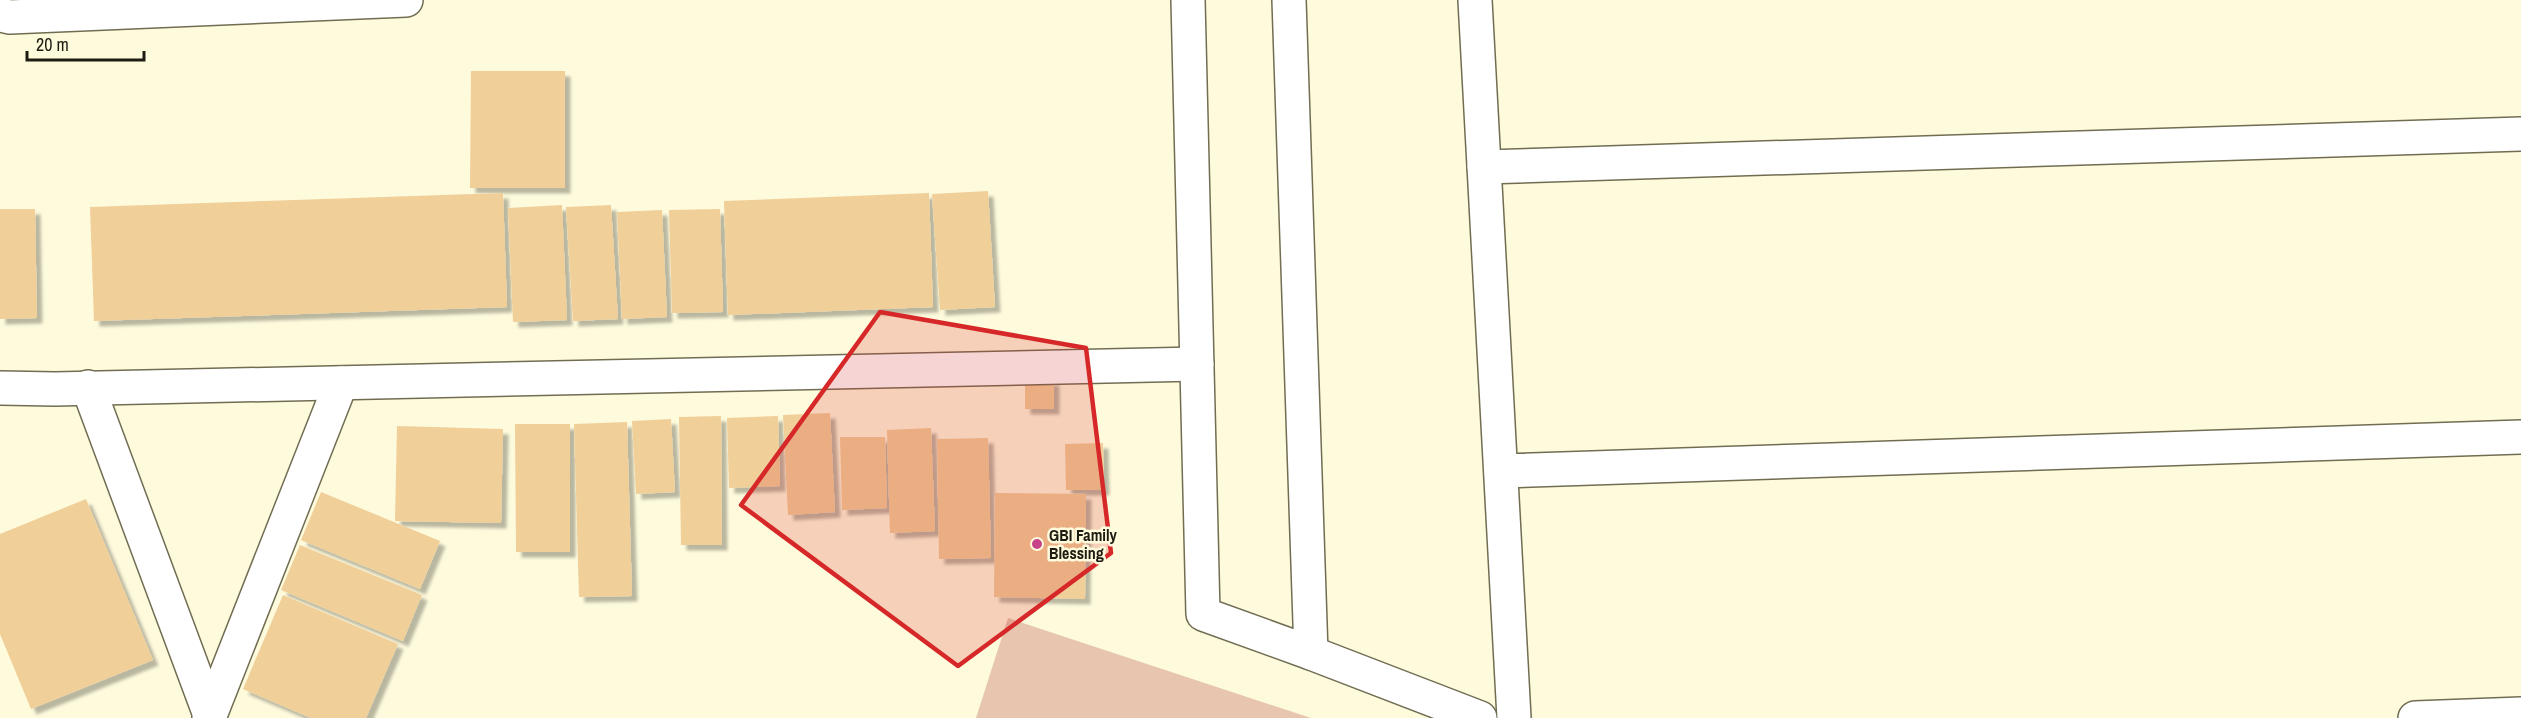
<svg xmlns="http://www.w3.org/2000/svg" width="2521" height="718" viewBox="0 0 2521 718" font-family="'Archivo Narrow',sans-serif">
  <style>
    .green { fill: #e7c5ae }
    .building { fill: #f1cf99; filter: url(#shadow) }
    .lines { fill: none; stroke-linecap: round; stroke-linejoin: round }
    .street-casing { stroke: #716d53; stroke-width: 36 }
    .street { stroke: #fff; stroke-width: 33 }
    .marked { fill: #d62828; fill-opacity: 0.2; stroke: #d62828; stroke-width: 4.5; stroke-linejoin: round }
    .poi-dot { fill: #c7448b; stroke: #fefadc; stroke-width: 2 }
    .labels { text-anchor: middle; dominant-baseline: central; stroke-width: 5; stroke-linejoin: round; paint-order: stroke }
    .poi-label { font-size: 16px; font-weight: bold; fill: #1e1c12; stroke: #fefadc; text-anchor: start }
  </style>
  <defs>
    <filter id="shadow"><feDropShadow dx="5.5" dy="5.5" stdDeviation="1.5" flood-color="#0004"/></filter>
  </defs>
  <rect width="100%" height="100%" fill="#fefadc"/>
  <polygon class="green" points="1008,618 1311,718 976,718"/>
  <g class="building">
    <polygon points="471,71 565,71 565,188 470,188"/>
    <polygon points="988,191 995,307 940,310 932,194"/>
    <polygon points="503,193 507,307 94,321 90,207"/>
    <polygon points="929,193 933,307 728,315 724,201"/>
    <polygon points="562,205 567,320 513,322 508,208"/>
    <polygon points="611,205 618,319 573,321 566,207"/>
    <polygon points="0,209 35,209 37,318 0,319"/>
    <polygon points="720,209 723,312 672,313 669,210"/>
    <polygon points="662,210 667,317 622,319 617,212"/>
    <rect x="1025" y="380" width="29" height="29"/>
    <polygon points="830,413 835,512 788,515 783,415"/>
    <polygon points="721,416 722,545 681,545 679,417"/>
    <polygon points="778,416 780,486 729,488 727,418"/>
    <polygon points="671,419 675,492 636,494 632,421"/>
    <polygon points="627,422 632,596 579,597 574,424"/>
    <polygon points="515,424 570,424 570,552 516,552"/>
    <polygon points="397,426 503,429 501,523 395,521"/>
    <polygon points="931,428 935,531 890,533 887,430"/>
    <polygon points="840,437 885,437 887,508 842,510"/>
    <polygon points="988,438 991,558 939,559 937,439"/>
    <polygon points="1103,443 1104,490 1066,490 1065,444"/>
    <polygon points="321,492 440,541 420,589 301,540"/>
    <polygon points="995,493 1086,494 1085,599 994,597"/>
    <polygon points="86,499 153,660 31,709 0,634 0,534"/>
    <polygon points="300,545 422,595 403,641 281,590"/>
    <polygon points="283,595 398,644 366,718 311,718 243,689"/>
  </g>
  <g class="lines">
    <g class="street-casing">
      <g id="street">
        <polyline points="1188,0 1203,614 1311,653 1289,0"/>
        <polyline points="1475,0 1514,718"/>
        <polyline points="0,15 10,17 406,0"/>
        <polyline points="1484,167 2521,134"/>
        <polyline points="88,387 210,715"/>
        <polyline points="0,388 55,389 1197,364"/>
        <polyline points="1501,471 2521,437"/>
        <polyline points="1311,653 1480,718"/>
        <polyline points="209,718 341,383"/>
        <polyline points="2415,718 2521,714"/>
      </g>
    </g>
    <use href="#street" class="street"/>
  </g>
  <path class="marked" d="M880 312 1086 348 1111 553 958 666 741 505Z"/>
  <circle class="poi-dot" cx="1037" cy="544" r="6"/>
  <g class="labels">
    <g class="poi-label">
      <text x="1049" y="535">GBI Family<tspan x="1049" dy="18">Blessing</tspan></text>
    </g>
  </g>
  <path d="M27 51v9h117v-9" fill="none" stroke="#1e1c12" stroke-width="3"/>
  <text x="36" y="51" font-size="18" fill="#1e1c12" stroke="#fefadc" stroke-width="4.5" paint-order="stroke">20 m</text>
</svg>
